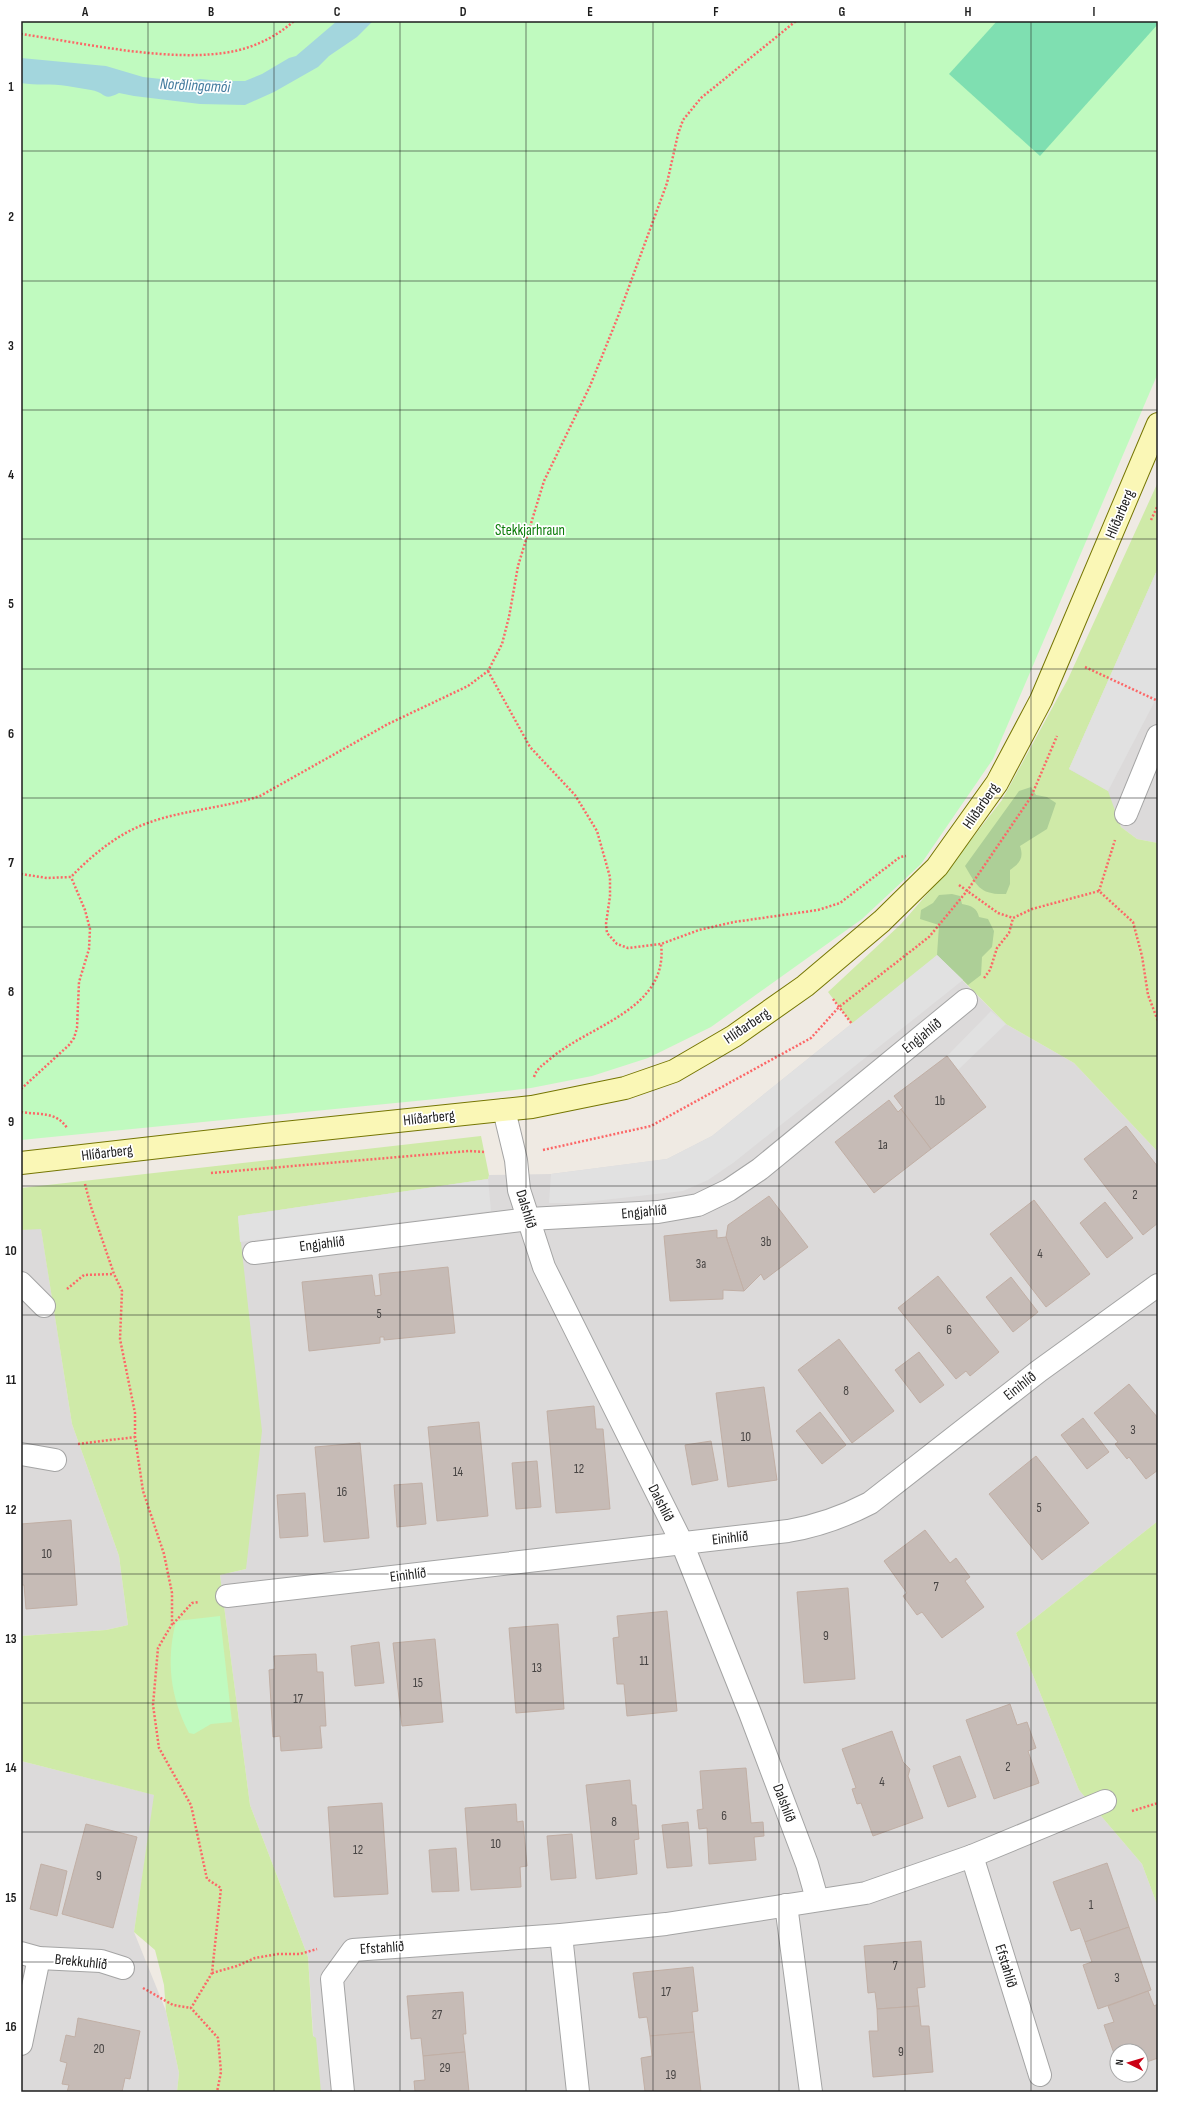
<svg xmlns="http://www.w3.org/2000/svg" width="1179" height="2113" viewBox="0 0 1179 2113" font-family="'Sofia Sans Condensed',sans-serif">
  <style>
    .residential { fill: #dcdada; fill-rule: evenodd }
    .grass { fill: #cfeaa8 }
    .forest { fill: #adcf97 }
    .park { fill: #c0fabf }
    .pitch { fill: #7fdfb1 }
    .parking { fill: #e1e1e1 }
    .water { fill: #a3d6dd }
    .building { fill: #c6bbb6; stroke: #c1afa5 }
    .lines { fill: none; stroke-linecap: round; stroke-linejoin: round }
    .street-casing { stroke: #a4a4a4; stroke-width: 24 }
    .secondary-casing { stroke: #757603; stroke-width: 24 }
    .path { stroke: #fc6767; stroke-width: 2.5; stroke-dasharray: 2 2; stroke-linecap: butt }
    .street { stroke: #fff; stroke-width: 22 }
    .secondary { stroke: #faf7b6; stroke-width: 22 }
    .grid { fill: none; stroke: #1d1d1d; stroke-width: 1; stroke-opacity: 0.55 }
    .labels { text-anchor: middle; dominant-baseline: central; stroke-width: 3.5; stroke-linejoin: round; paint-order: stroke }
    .number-label { font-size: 13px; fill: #474443 }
    .street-label { font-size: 15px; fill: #1d1d1d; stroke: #fff }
    .park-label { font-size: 15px; fill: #0c7d0a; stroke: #fff }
    .water-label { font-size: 16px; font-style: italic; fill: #437a9e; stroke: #fff }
    .neatline { fill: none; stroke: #1d1d1d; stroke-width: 1.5 }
    .grid-label { font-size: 13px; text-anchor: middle; font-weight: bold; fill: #1d1d1d }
  </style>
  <rect width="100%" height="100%" fill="#efeae3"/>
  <g class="residential">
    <polygon points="1158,568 1158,843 1137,839 1121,827 1116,810 1069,769"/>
    <path d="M937 955 1006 1024 1074 1063 1158 1152V1521L1016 1633 1079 1790 1142 1864 1158 1907V2092H317L308 1957 250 1805 220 1575 246 1569 240 1242 238 1216 488 1179 489 1175 551 1174 667 1159 712 1136ZM1117 2051H1141V2075H1117Z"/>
    <polygon points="41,1228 72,1424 119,1556 128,1625 106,1630 21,1636 21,1230"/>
    <polygon points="21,1761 155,1795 134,1932 166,2011 179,2073 177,2092 21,2092"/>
  </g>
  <g class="grass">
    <polygon points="1158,482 1158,568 1069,769 1108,791 1121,827 1137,839 1158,843 1158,1152 1074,1063 1006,1024 938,955 852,1024 828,992 901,924 942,877 1002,800 1068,679"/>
    <polygon points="481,1136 489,1175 488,1179 238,1216 262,1431 246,1569 220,1575 250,1805 308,1957 313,2036 316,2038 321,2092 177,2092 179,2073 166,2011 164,1985 155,1950 134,1932 154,1795 21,1761 21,1636 106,1630 128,1625 119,1556 72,1424 41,1229 21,1230 21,1188"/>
    <polygon points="1158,1521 1158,1907 1142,1864 1079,1790 1016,1633"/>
  </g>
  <g class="forest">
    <path d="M1031 787 1036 795 1047 797 1056 803 1047 829 1020 846C1024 858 1020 863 1010 870V884L1006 894C980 895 977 886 965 866L1019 791Z"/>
    <path d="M952 894 960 896 962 904C972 906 977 908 979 917L988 919 994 931 992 947 982 957 981 975 968 985 937 955 939 925 920 919 921 910 933 903 939 895Z"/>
  </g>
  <g class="park">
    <polygon points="21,21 1158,21 1158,373 993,759 921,864 862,919 711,1027 648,1058 592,1076 531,1088 436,1099 21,1140"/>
    <path d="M220 1616 232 1722 211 1724 194 1734 189 1733C170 1696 166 1661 176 1621Z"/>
  </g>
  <polygon class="pitch" points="997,21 1158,21 1158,24 1040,156 949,74"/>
  <g class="parking">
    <polygon points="1158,568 1158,695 1108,791 1069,769"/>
    <polygon points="937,955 963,980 733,1163 708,1180 683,1191 577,1203 549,1203 551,1174 667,1159 712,1136"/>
    <polygon points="991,1011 1006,1024 958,1070 947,1056"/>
    <polygon points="488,1179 491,1211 240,1242 238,1216"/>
  </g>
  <path class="water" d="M337 21H373L357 37 329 56 318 67 274 92 245 105 200 104 134 96 119 93C102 102 106 92 91 90 83 89 75 87 67 86 52 83 36 86 21 83V58L106 66 143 77 161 79 190 81 200 79 221 81H245L262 74 289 58 296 56Z"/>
  <g class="building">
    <polygon points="947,1056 986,1107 931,1149 901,1109 903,1108 894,1096"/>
    <polygon points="889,1100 898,1112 901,1109 931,1149 874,1193 835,1142"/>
    <polygon points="1126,1126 1158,1167 1158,1223 1143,1235 1084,1159"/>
    <polygon points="769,1196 808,1247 764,1280 761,1274 744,1291 726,1237 728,1225"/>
    <polygon points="1034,1200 1090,1274 1046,1307 990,1234"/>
    <polygon points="1105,1202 1133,1238 1107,1258 1080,1223"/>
    <polygon points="717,1230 717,1238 726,1237 744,1291 723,1290 723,1299 670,1301 664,1236"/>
    <polygon points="448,1267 455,1333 384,1340 384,1337 380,1337 380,1343 309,1351 302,1282 372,1275 375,1296 381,1295 379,1274"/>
    <polygon points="938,1276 999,1352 970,1376 966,1371 956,1379 898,1308"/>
    <polygon points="1011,1277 1038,1312 1013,1332 986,1297"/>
    <polygon points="839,1339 894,1411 852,1443 798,1370"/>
    <polygon points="919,1352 944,1385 920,1403 895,1370"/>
    <polygon points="1129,1384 1158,1418 1158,1470 1146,1479 1129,1457 1127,1459 1115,1444 1118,1442 1094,1413"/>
    <polygon points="764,1387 777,1480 728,1487 716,1393"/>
    <polygon points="594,1406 596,1429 603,1429 610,1509 556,1513 547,1411"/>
    <polygon points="820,1412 846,1445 822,1464 796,1431"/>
    <polygon points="1083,1418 1109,1452 1087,1469 1061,1435"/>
    <polygon points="479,1422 488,1516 437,1521 428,1427"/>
    <polygon points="711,1441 718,1480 692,1485 685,1445"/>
    <polygon points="360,1443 369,1538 324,1542 315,1447"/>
    <polygon points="1036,1456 1089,1523 1042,1560 989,1494"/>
    <polygon points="537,1461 541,1507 516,1509 512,1463"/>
    <polygon points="422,1483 426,1524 397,1527 394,1485"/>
    <polygon points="305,1493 308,1536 280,1538 277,1495"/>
    <polygon points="71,1520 77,1605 26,1609 24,1585 21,1585 21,1524"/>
    <polygon points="925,1530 950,1563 956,1558 970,1577 965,1581 984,1607 942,1638 922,1612 917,1615 903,1596 907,1593 884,1561"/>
    <polygon points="848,1588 855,1679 804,1683 797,1592"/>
    <polygon points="667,1611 677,1711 627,1716 624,1684 617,1684 613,1638 619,1637 617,1616"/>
    <polygon points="558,1624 564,1709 516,1713 509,1628"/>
    <polygon points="435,1639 443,1722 402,1726 393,1643"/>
    <polygon points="379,1642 384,1683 355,1686 351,1646"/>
    <polygon points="316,1654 317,1672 323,1672 326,1726 320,1726 322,1748 281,1751 280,1736 273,1737 269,1670 275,1669 274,1656"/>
    <polygon points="1010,1704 1017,1725 1027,1722 1036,1748 1028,1751 1039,1783 994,1799 966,1720"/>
    <polygon points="892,1731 903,1762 910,1769 908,1776 923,1818 873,1836 861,1803 857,1804 852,1789 856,1788 842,1749"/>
    <polygon points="960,1756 976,1797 948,1807 933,1766"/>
    <polygon points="746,1768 751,1823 763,1822 764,1836 754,1837 756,1860 709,1864 707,1828 699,1829 697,1810 703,1809 700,1771"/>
    <polygon points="630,1780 632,1805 636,1805 639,1839 634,1840 637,1874 596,1879 586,1785"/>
    <polygon points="382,1803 388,1894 334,1897 328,1807"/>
    <polygon points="516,1804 517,1822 523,1821 527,1866 520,1867 521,1887 471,1890 465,1808"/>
    <polygon points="688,1822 692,1866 667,1868 662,1825"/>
    <polygon points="86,1824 137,1837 113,1928 62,1914"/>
    <polygon points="572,1834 576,1878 551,1880 547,1836"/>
    <polygon points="456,1848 459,1891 432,1892 429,1850"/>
    <polygon points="1107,1863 1129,1927 1085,1942 1080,1928 1071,1931 1053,1882"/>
    <polygon points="41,1864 67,1871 57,1916 30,1909"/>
    <polygon points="1129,1927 1151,1990 1098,2009 1083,1965 1092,1962 1085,1942"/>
    <polygon points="921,1941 925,1987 917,1988 919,2006 877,2009 875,1992 868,1993 864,1946"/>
    <polygon points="693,1967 698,2011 692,2012 694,2032 650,2036 647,2017 639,2018 633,1973"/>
    <polygon points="1148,1991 1154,2006 1158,2004 1158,2058 1141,2064 1141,2051 1117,2051 1117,2062 1104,2025 1114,2022 1108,2006"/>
    <polygon points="463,1992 466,2034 463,2034 465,2052 423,2056 421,2038 411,2039 407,1996"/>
    <polygon points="919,2006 921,2026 929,2026 933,2072 873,2077 869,2031 878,2031 877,2009"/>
    <polygon points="78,2018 140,2031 130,2079 125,2078 122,2092 67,2092 69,2085 62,2084 67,2063 60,2061 66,2035 75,2037"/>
    <polygon points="694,2032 701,2092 645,2092 641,2058 652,2056 650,2036"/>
    <polygon points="465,2052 469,2092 415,2092 414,2081 425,2080 423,2056"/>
  </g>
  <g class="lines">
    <g class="street-casing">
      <g id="street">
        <polyline points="1126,814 1158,736"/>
        <polyline points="504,1110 516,1160 519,1190 544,1267 682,1543 750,1713 807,1864 817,1899"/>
        <polyline points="254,1253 529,1219 658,1212 698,1205 729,1190 760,1169 966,1000"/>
        <polyline points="21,1283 44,1306"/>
        <polyline points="21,1454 55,1460"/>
        <path d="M227 1596 788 1531C818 1526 843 1517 870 1503L1039 1371 1158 1285"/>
        <polyline points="972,1856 1040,2075"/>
        <polyline points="786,1905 811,2092"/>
        <polyline points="561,1935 578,2092"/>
        <polyline points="21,1953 39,1958 101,1961 123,1968"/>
        <polyline points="21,2044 39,1958"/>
        <polyline points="343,2092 332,1979 353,1950 561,1935 666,1924 866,1893 972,1856 1105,1801"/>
      </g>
    </g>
    <g class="secondary-casing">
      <polyline id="secondary" points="21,1163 265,1135 532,1107 625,1088 674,1071 734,1036 805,986 882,921 937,867 997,783 1041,700 1158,424"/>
    </g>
    <g class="path">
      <path d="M21 34C84 43 173 64 235 51 257 46 277 36 294 21"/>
      <polyline points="1151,520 1158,505"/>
      <polyline points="1085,667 1158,701"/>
      <polyline points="488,671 530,747 575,795 597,831 610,877 610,896 606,924 607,933 617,944 628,948 661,944 699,930 734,922 818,910 840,903 900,857 906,856"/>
      <path d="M21 874 47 878 71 877C90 857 114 837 140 826 178 810 221 809 260 796L388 724 468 686 488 671 502 644 509 617 518 566 544 481 590 386 619 314 667 183 678 134 683 120 701 98 796 21"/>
      <polyline points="959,885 998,913 1013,918 1032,909 1099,891 1133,922 1142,956 1148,995 1158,1021"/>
      <polyline points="1099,891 1115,840"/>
      <polyline points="984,978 990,970 997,948 1009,933 1013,918"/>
      <polyline points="833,999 852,1024"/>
      <path d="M534 1077C537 1068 543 1065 550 1059 589 1025 669 1010 661 944"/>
      <polyline points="21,1089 69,1045 74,1038 77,1028 79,982 89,949 90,929 85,910 71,877"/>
      <path d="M21 1112C39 1115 56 1111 67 1128"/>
      <polyline points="543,1150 651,1126 811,1038 839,1007 929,937 967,891 1031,797 1057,736"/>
      <polyline points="211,1173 469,1151 485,1152"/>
      <polyline points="85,1184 91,1207 114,1274 122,1291 120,1339 135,1413 135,1437 143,1491 164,1554 172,1593 172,1624 158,1648 153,1705 159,1748 191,1805 207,1879 221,1888 212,1973 191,2008 218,2038 221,2072 217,2092"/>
      <polyline points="67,1289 84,1275 114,1274"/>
      <polyline points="78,1444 135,1437"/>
      <polyline points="173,1624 192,1603 199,1602"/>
      <polyline points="1132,1811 1158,1803"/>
      <polyline points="212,1973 237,1966 255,1958 278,1954 300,1954 317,1949"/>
      <polyline points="143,1988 173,2005 191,2008"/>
    </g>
    <use href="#street" class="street"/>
    <use href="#secondary" class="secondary"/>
  </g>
  <path class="grid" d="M148 21V2092M274 21V2092M400 21V2092M526 21V2092M653 21V2092M779 21V2092M905 21V2092M1031 21V2092M21 151H1158M21 281H1158M21 410H1158M21 539H1158M21 669H1158M21 798H1158M21 927H1158M21 1056H1158M21 1186H1158M21 1315H1158M21 1444H1158M21 1574H1158M21 1703H1158M21 1832H1158M21 1962H1158"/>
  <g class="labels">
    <g class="number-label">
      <text x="940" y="1101">1b</text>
      <text x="883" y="1145">1a</text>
      <text x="1135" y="1195">2</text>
      <text x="766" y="1242">3b</text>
      <text x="1040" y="1254">4</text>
      <text x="701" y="1264">3a</text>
      <text x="379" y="1314">5</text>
      <text x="949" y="1330">6</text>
      <text x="846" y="1391">8</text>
      <text x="1133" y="1430">3</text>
      <text x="746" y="1437">10</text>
      <text x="579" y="1469">12</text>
      <text x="458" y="1472">14</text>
      <text x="342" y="1492">16</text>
      <text x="1039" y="1508">5</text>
      <text x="47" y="1554">10</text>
      <text x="936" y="1587">7</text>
      <text x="826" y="1636">9</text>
      <text x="644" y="1661">11</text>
      <text x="537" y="1668">13</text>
      <text x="418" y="1683">15</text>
      <text x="298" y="1699">17</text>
      <text x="1008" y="1767">2</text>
      <text x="882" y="1782">4</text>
      <text x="724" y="1816">6</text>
      <text x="614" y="1822">8</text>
      <text x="496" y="1844">10</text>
      <text x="358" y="1850">12</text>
      <text x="99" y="1876">9</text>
      <text x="1091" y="1905">1</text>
      <text x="895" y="1966">7</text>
      <text x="1117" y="1978">3</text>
      <text x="666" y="1992">17</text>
      <text x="437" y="2015">27</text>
      <text x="99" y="2049">20</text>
      <text x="901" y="2052">9</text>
      <text x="445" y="2068">29</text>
      <text x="671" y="2075">19</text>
    </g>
    <g class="street-label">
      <text transform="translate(1120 514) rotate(-67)">Hlíðarberg</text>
      <text transform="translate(981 806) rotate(-55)">Hlíðarberg</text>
      <text transform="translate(747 1026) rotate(-34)">Hlíðarberg</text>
      <text transform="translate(922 1036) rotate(-39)">Engjahlíð</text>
      <text transform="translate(429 1118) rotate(-6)">Hlíðarberg</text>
      <text transform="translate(107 1153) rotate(-7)">Hlíðarberg</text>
      <text transform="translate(526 1209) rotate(73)">Dalshlíð</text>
      <text transform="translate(644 1212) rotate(-5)">Engjahlíð</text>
      <text transform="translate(322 1244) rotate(-7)">Engjahlíð</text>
      <text transform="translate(1020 1386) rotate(-38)">Einihlíð</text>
      <text transform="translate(661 1503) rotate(63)">Dalshlíð</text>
      <text transform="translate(730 1538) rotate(-6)">Einihlíð</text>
      <text transform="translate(408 1575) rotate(-7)">Einihlíð</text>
      <text transform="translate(784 1803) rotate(69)">Dalshlíð</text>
      <text transform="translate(382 1948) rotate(-4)">Efstahlíð</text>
      <text transform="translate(81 1962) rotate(6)">Brekkuhlíð</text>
      <text transform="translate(1006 1966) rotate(73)">Efstahlíð</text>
    </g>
    <g class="park-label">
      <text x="530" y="530">Stekkjarhraun</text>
    </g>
    <g class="water-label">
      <text transform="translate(195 86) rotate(3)">Norðlingamói</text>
    </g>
  </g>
  <rect width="1179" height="2113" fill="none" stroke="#ffffff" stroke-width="44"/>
  <g transform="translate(1129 2063) rotate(275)"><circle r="19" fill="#ffffff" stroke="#a5a5a5"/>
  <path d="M0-3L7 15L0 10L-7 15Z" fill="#cb0015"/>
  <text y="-6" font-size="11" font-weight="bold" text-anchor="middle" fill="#1d1d1d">N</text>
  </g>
  <rect x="22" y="22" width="1135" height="2069" class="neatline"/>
  <g class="grid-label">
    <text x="85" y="16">A</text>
    <text x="211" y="16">B</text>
    <text x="337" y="16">C</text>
    <text x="463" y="16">D</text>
    <text x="590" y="16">E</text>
    <text x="716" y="16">F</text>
    <text x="842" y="16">G</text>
    <text x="968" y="16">H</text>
    <text x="1094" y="16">I</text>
    <text x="11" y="91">1</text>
    <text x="11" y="221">2</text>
    <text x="11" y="350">3</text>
    <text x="11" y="479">4</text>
    <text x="11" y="608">5</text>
    <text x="11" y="738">6</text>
    <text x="11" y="867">7</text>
    <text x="11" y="996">8</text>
    <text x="11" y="1126">9</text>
    <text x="11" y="1255">10</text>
    <text x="11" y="1384">11</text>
    <text x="11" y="1514">12</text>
    <text x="11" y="1643">13</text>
    <text x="11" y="1772">14</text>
    <text x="11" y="1902">15</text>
    <text x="11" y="2031">16</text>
  </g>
</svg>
